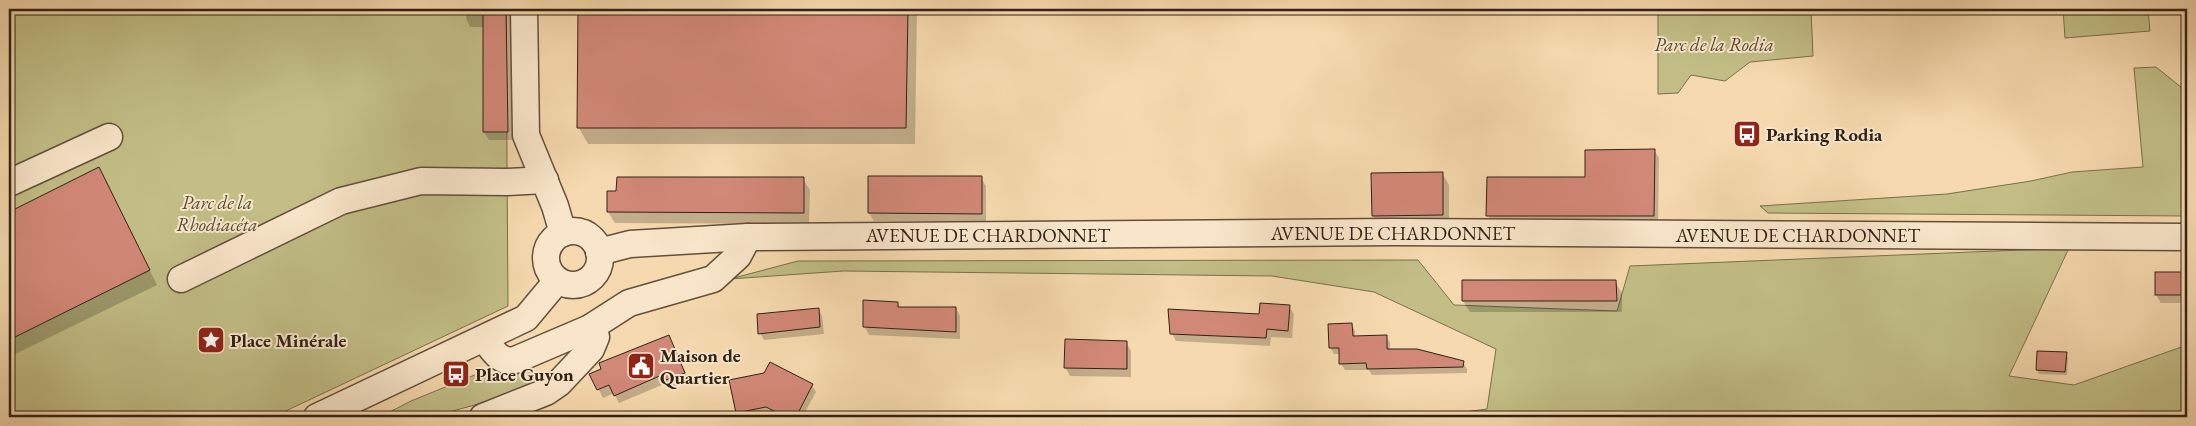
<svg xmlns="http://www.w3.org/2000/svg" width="2196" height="426" viewBox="0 0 2196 426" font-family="'EB Garamond',serif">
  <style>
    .green { fill: #c2be86; stroke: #7a704e }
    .shadow { fill: #0003 }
    .building { fill: #d28877; stroke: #312216 }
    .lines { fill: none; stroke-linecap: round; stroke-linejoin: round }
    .street-casing { stroke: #62503c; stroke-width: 29 }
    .street { stroke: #f9e6ca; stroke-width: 26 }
    .labels { text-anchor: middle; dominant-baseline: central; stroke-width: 4; stroke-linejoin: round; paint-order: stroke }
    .park-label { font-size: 19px; font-style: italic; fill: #554932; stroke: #f9e6ca }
    .poi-label { font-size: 19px; font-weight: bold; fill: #312216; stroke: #f9e6ca; text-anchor: start }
    .street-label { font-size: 19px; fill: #312216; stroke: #f9e6ca }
  </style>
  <rect width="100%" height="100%" fill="#f6d9ae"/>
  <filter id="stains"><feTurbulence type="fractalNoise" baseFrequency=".004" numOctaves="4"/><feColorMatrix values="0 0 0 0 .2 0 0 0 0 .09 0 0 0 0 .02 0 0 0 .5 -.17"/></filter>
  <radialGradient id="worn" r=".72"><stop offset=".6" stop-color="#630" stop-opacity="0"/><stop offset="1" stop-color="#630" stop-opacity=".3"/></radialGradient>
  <g class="green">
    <polygon points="9,9 506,9 508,306 273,417 9,417"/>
    <polygon points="1658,9 1811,9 1813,56 1750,62 1725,81 1691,75 1678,93 1658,94"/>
    <polygon points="2063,9 2148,9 2150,31 2065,38"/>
    <polygon points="2156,67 2187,92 2187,216 1768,213 1760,206 1947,194 2031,181 2072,172 2143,167 2134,68"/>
    <polygon points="2069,248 2009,376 2074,385 2187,345 2187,417 1427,417 1487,409 1496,349 1374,292 1272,276 843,271 730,279 798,261 1418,260 1454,305 1617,311 1630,266"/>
    <polygon points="529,370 535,383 511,395 431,417 380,417 411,401 477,374 499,380"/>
  </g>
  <g class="shadow">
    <polygon points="466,9 511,9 512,140 489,140 484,132 484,27 470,27 466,18"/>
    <polygon points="579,9 917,9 915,144 588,144 579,128"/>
    <polygon points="1654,150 1659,158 1658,224 1492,223 1488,215 1586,179"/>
    <polygon points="99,169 157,285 9,357 9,213"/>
    <polygon points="1442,173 1449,185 1449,226 1380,227 1373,216"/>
    <polygon points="981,178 986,186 986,222 874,221 869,213"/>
    <polygon points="803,179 810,190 809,224 615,223 608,212"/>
    <polygon points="2156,273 2187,273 2187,303 2161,303 2156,295"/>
    <polygon points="1615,282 1622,293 1622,312 1470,312 1463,301"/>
    <polygon points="898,303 900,308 956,308 960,316 960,339 869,335 864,326"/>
    <polygon points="1289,306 1294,314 1292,338 1271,337 1270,346 1176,341 1172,333 1260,315"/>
    <polygon points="818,309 822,316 824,334 764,340 760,333"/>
    <polygon points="1351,324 1355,331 1355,337 1386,336 1390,343 1390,350 1463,363 1467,369 1467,373 1372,375 1369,370 1345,370 1341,364 1340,354 1334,354 1330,347"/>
    <polygon points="1126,342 1131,351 1131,377 1070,376 1065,367"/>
    <polygon points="673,345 689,381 672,388 669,382 619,403 614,393 603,398 591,374"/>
    <polygon points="2066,354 2068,358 2067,375 2039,374 2037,370"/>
    <polygon points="771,364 812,385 816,392 802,417 779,417 770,413 740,417 737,412"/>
  </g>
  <g class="building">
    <polygon points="483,9 506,9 508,132 483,132"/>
    <polygon points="578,9 908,9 906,128 577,128"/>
    <polygon points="1655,149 1654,216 1486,216 1487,177 1585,177 1585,150"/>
    <polygon points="99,167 150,270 9,340 9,212"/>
    <polygon points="1443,172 1443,215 1372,216 1371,173"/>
    <polygon points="868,176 982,176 982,214 868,213"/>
    <polygon points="617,177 804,177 804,213 607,212 607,191 616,191"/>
    <rect x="2155" y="272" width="32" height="23"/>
    <polygon points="1462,280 1616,280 1617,301 1462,301"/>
    <polygon points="863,300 898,302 898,307 956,307 956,332 863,327"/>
    <polygon points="1260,303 1290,305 1288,331 1267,329 1266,338 1170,334 1168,309 1259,314"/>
    <polygon points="819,308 820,327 758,334 757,314"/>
    <polygon points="1352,323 1353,336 1387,335 1387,349 1417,349 1464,361 1463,367 1367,369 1366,363 1339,364 1339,348 1329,348 1328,324"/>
    <polygon points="669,335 685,373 666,380 664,374 614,396 609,385 597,390 589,374 601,369 599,363"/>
    <polygon points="1065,339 1127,341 1127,369 1064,368"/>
    <polygon points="2037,351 2067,352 2065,372 2036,370"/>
    <polygon points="770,362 813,384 796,417 786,417 766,407 736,413 729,380 764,373"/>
  </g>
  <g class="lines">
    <g class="street-casing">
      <g id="street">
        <polyline points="524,9 526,135 555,206 563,233"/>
        <polyline points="9,183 109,137"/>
        <circle cx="573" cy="258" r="27"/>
        <polyline points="599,252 630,244 748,237 1394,232 2187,237"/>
        <polyline points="181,279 341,201 421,181 507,182 545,180"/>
        <path d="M484 339C494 351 499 363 515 360L590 328 629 303 713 279 738 256 748 237"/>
        <polyline points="317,417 526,318 557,281"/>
        <polyline points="483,417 546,392 559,383 591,349 596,337 590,328"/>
      </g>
    </g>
    <use href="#street" class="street"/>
  </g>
  <defs>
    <g id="bus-square" transform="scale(1.4375)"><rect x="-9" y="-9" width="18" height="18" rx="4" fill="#8f2418" stroke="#f9e6ca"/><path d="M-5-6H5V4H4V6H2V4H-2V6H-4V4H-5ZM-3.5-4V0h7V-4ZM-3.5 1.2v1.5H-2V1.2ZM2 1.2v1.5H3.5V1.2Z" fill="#fff"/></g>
    <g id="sight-square" transform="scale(1.4375)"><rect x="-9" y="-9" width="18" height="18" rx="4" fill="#8f2418" stroke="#f9e6ca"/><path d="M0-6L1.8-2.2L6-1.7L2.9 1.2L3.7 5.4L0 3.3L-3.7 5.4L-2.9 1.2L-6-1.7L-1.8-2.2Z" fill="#fff"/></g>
    <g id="civic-square" transform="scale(1.4375)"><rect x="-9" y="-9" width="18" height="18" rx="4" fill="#8f2418" stroke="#f9e6ca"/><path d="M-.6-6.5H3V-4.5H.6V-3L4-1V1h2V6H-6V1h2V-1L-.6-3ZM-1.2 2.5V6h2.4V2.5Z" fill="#fff"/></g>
  </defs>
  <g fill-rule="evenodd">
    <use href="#bus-square" x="1747" y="134"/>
    <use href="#sight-square" x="211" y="340"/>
    <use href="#civic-square" x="641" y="366"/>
    <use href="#bus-square" x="456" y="374"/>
  </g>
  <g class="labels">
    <g class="park-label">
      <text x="1714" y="44">Parc de la Rodia</text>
      <text x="217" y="202">Parc de la<tspan x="217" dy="22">Rhodiacéta</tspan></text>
    </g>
    <g class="poi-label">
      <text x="1766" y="134">Parking Rodia</text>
      <text x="230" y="340">Place Minérale</text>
      <text x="660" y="355">Maison de<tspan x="660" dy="22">Quartier</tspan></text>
      <text x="475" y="374">Place Guyon</text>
    </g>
    <g class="street-label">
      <text x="1393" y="233">AVENUE DE CHARDONNET</text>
      <text x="988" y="235">AVENUE DE CHARDONNET</text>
      <text x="1798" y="235">AVENUE DE CHARDONNET</text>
    </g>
  </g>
  <rect width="2196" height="426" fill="none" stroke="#f6d9ae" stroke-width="30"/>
  <rect x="10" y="10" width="2176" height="406" fill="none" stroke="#312216" stroke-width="2.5"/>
  <rect x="15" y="15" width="2166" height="396" fill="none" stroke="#312216"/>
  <rect width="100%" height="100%" filter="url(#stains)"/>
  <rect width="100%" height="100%" fill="url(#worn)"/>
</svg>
